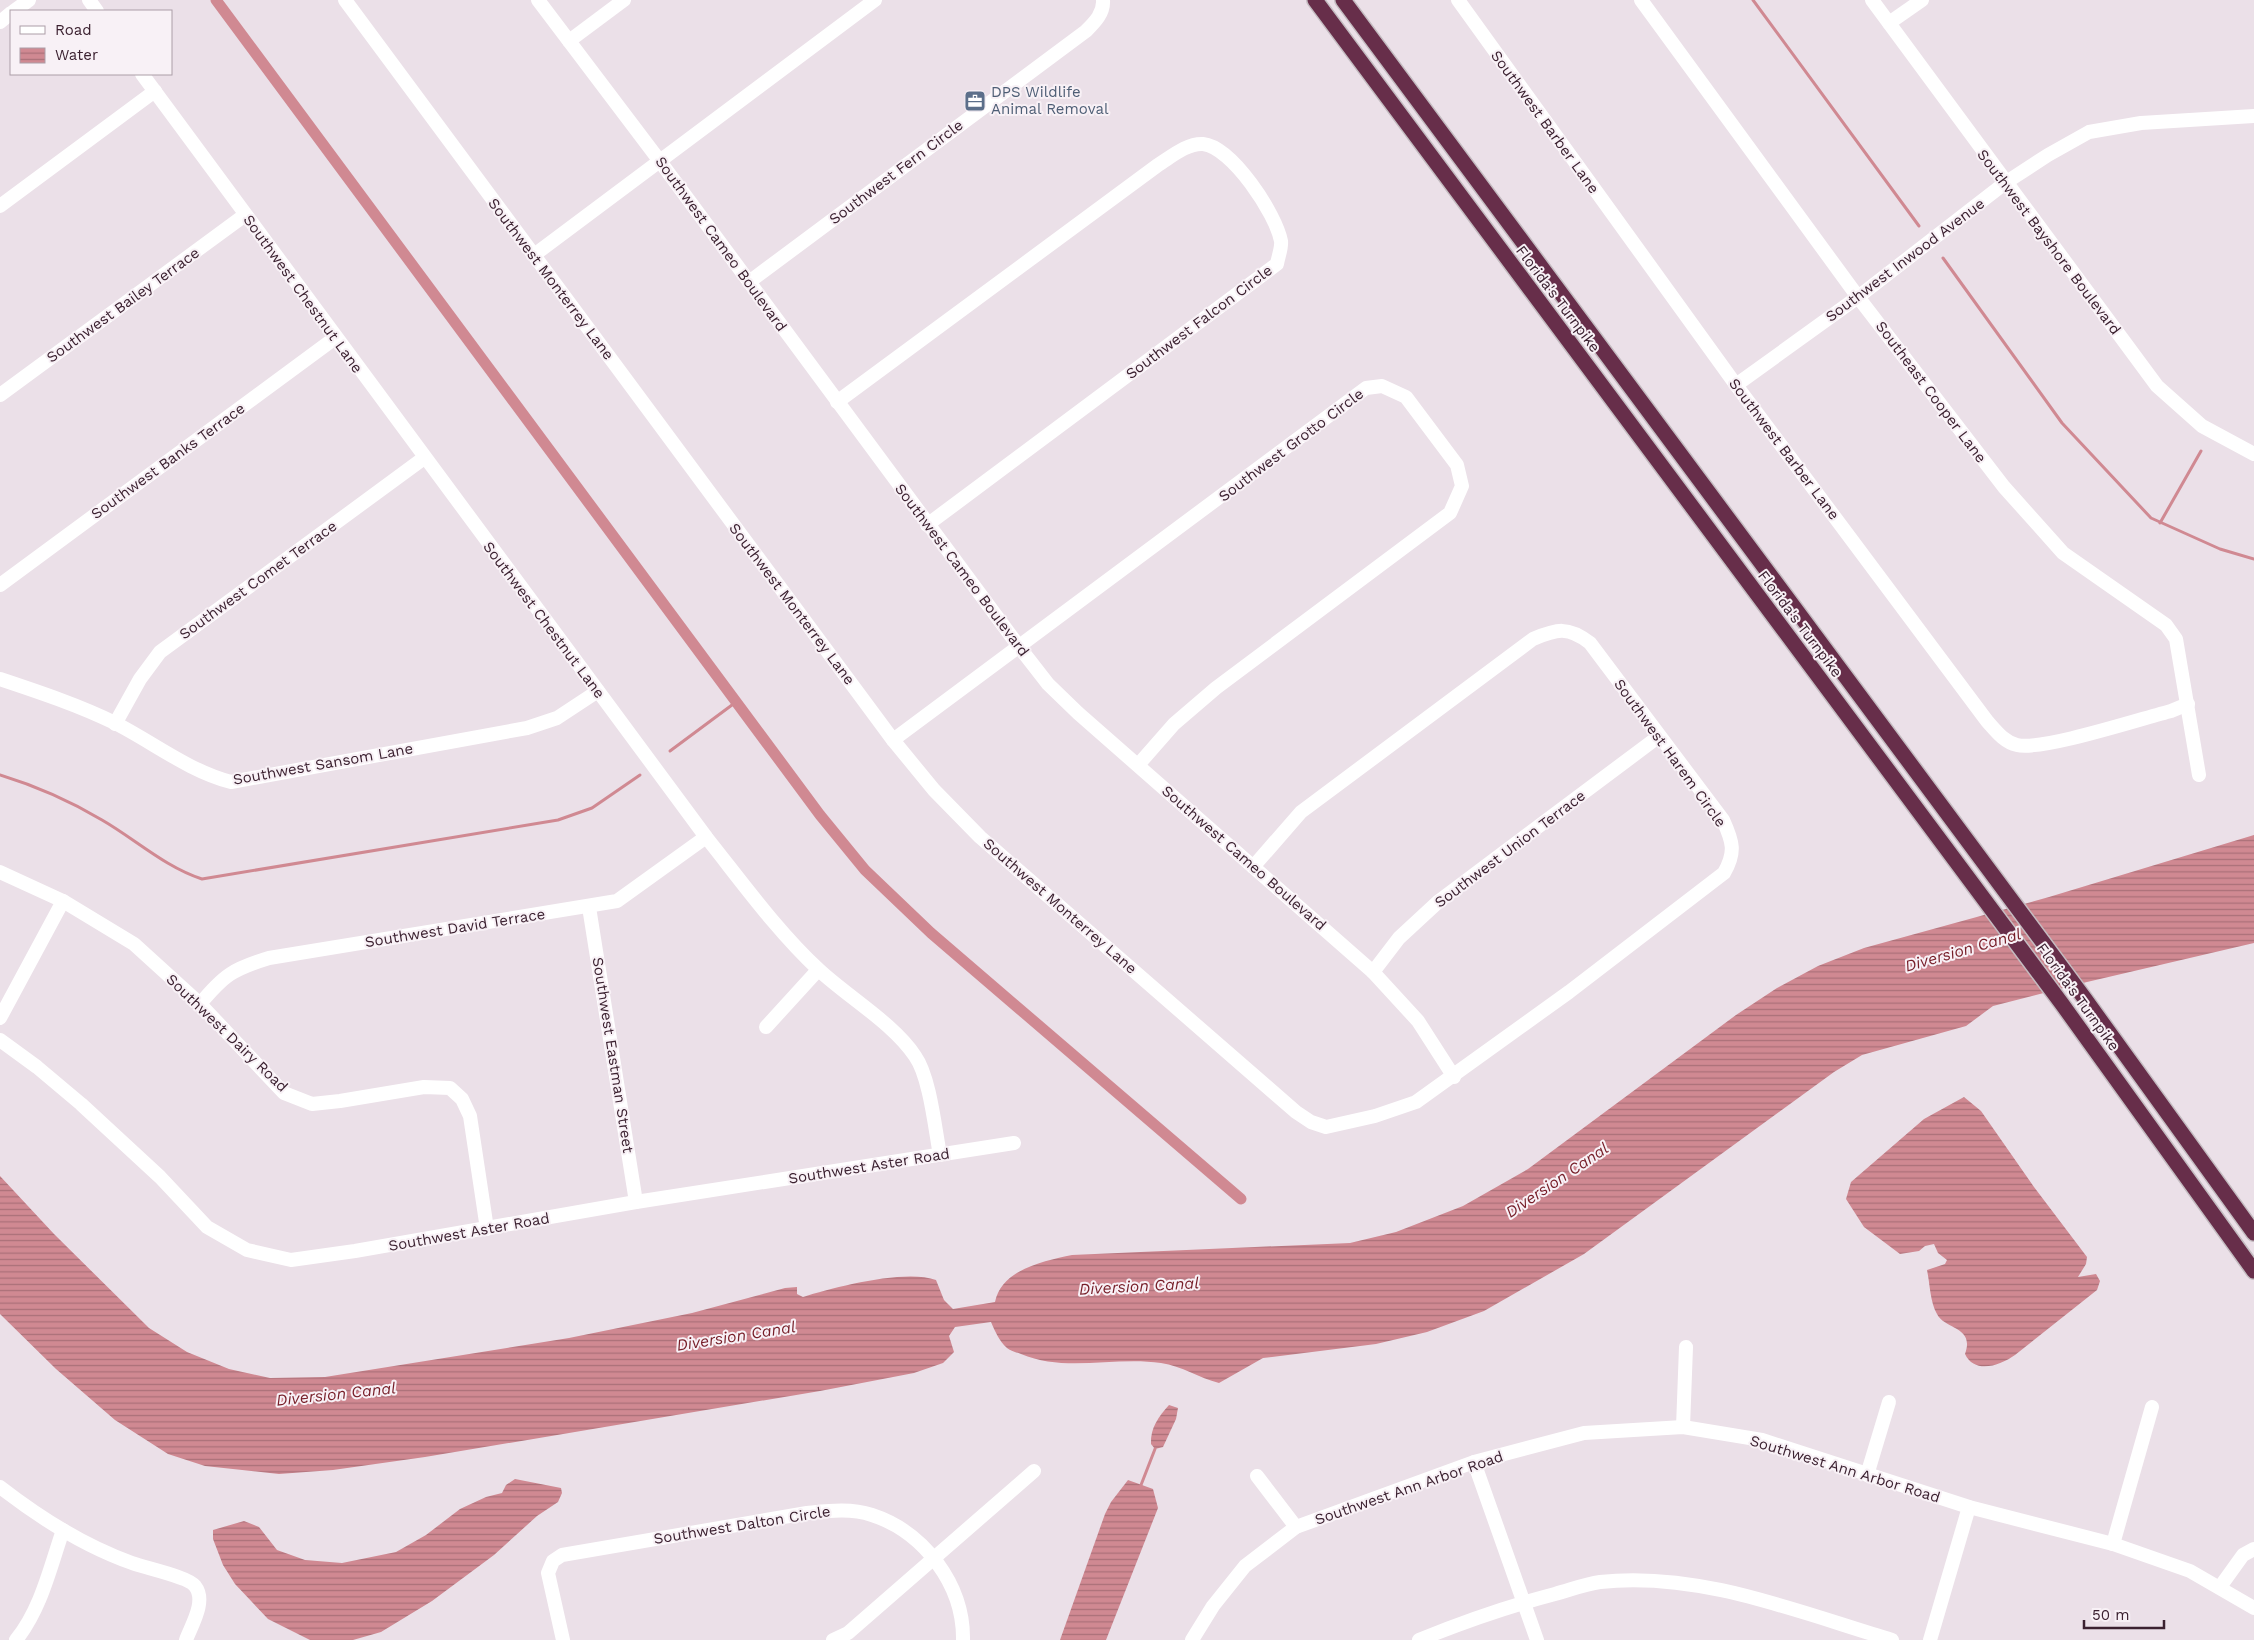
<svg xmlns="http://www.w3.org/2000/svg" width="2254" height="1640" viewBox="0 0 2254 1640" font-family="'Work Sans',sans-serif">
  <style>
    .water { fill: url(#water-rules) }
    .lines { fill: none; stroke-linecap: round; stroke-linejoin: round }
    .stream { stroke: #d08992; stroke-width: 3 }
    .canal { stroke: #d08992; stroke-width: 11 }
    .highway-casing { stroke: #c4bcc1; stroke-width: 18 }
    .minor { stroke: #fff; stroke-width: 14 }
    .highway { stroke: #672e4a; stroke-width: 15 }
    .labels { text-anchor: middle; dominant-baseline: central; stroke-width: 4; stroke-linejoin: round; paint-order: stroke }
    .service-label { font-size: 15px; fill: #4e5e75; stroke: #f8f1f6; text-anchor: start }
    .street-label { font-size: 15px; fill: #3b2130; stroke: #f8f1f6 }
    .water-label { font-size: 16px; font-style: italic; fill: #761d27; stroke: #f8f1f6 }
  </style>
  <defs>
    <pattern id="water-rules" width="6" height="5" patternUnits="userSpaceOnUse" patternTransform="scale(1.25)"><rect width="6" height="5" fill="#d08992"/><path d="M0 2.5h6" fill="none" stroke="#aa7078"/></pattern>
  </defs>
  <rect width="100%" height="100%" fill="#ebe0e8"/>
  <g class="water">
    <path d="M2254 835V943L2087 982 1993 1006 1966 1026 1862 1055 1834 1072 1584 1254 1484 1311 1427 1332 1376 1344 1263 1358 1219 1383C1199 1378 1182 1366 1161 1363 1114 1356 1066 1373 1021 1354 1016 1352 1010 1351 1007 1348 999 1341 995 1331 991 1322L955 1327 949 1336 954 1352 943 1363 914 1373 820 1391 425 1457 333 1470 279 1474 205 1466 168 1454 115 1420 56 1369 0 1314V1176L54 1234 149 1328 187 1352 229 1369 270 1378 325 1377 569 1338 692 1313 785 1288 797 1287V1294L803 1297C835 1287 905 1269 936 1280L944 1300 953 1309 995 1302C1002 1269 1044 1261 1072 1255L1350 1243 1396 1232 1463 1206 1528 1169 1736 1015 1777 988 1818 966 1864 948 2049 897Z"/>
    <path d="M1964 1097 1981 1111 2034 1187 2087 1257 2086 1264 2078 1277 2096 1274 2100 1281 2097 1290 2015 1355C2001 1365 1975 1375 1965 1354 1975 1326 1945 1330 1937 1314 1930 1302 1930 1284 1927 1270L1945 1264 1947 1260 1938 1253 1934 1244 1925 1246 1919 1251 1900 1254 1864 1227 1846 1199 1851 1182 1924 1119Z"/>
    <path d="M1169 1405 1178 1408 1176 1419 1163 1447 1155 1449 1151 1444C1150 1428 1159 1416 1169 1405Z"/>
    <polygon points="515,1479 561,1488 562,1493 558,1502 537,1516 494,1555 432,1601 381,1632 353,1640 310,1640 268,1619 235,1584 223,1565 213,1539 213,1530 244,1521 259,1527 277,1550 305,1560 342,1563 396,1552 426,1535 460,1509 486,1497 502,1493 506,1485"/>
    <polygon points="1128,1480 1153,1489 1158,1508 1106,1640 1060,1640 1105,1514 1111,1502"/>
  </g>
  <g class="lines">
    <g class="stream">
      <polyline points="1753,0 1919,226"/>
      <polyline points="1943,258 2062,423 2151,518 2220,549 2254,559"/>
      <polyline points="2160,523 2201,451"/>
      <polyline points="670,751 736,702"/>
      <path d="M0 775C36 786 70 801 102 820 135 839 165 867 202 879L558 820 592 808 640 775"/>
      <polyline points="1141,1485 1155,1449"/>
    </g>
    <polyline class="canal" points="216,0 820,815 865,870 931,933 1241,1199"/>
    <g class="highway-casing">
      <g id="highway">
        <polyline points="1315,0 2062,1004 2254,1271"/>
        <polyline points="1343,0 2085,999 2254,1233"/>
      </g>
    </g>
    <g class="minor">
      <polyline points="89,0 97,11"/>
      <path d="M345 0 893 740 934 790 980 837 1296 1112 1311 1122 1326 1127 1375 1116 1416 1102 1569 992 1724 873C1736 852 1733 842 1723 820L1590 643C1568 626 1557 629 1533 639L1301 812 1253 867"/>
      <polyline points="538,0 659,160 1020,648 1048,684 1078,713 1373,972 1418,1021 1454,1077"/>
      <path d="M1458 0 1736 385 1987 721C1996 731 2004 742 2017 745 2042 751 2140 719 2171 711L2188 704"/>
      <polyline points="1641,0 1858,297 2004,487 2063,553 2166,625 2176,639 2199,775"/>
      <polyline points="1872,0 2157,386 2202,426 2254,454"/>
      <polyline points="14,11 29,0"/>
      <polyline points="0,22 11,13"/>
      <polyline points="1889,23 1922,0"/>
      <polyline points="569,41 624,0"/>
      <path d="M142 74 706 837C742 882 777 931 819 970 848 997 894 1024 915 1056 930 1077 935 1129 940 1155"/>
      <polyline points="0,206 155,91"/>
      <polyline points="534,255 875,0"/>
      <path d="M749 282 1086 31C1095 22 1104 13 1103 0"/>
      <polyline points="1736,385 1858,297 2005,183 2048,155 2089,132 2141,123 2254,116"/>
      <polyline points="0,395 245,215"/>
      <path d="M837 402 1158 165C1171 157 1187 143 1203 144 1232 147 1276 214 1281 241 1282 248 1278 257 1277 264L927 525"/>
      <polyline points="0,585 335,338"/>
      <path d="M0 679C39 692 78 705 115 723 154 743 189 771 231 782L527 728 557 718 598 691"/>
      <polyline points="115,724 140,679 160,652 424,458"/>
      <polyline points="893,740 1366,388 1382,386 1406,397 1457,465 1462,486 1450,513 1216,688 1174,724 1138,765"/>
      <polyline points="0,872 63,901 134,944 200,1004 284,1093 312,1104 340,1101 424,1087 450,1088 462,1099 470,1116 487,1229"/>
      <polyline points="589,907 636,1202"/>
      <polyline points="1373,972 1399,938 1439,901 1658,737"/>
      <path d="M200 1004C224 975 233 969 269 958L617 901 706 837"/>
      <polyline points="0,1018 63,901"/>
      <polyline points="766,1027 818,970"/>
      <polyline points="0,1040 37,1067 81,1104 160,1177 207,1227 247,1250 291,1260 355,1251 636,1202 1014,1143"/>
      <polyline points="1683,1427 1686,1347"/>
      <polyline points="1474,1462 1537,1640"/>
      <polyline points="1867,1475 1889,1402"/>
      <polyline points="1257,1476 1296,1527"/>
      <path d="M0 1487C40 1518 84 1546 132 1563 145 1568 189 1577 195 1586 207 1601 191 1626 186 1640"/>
      <polyline points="2113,1544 2152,1407"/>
      <polyline points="2220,1587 2243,1555 2254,1549"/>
      <path d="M16 1640C41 1609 50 1568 63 1530"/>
      <path d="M563 1640 548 1573 553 1561 562 1555 807 1513C828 1511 850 1508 872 1515 924 1532 964 1585 963 1640"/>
      <polyline points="833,1640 848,1633 1034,1471"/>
      <polyline points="1192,1640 1213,1606 1245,1566 1296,1527 1474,1462 1584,1433 1683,1427 1762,1440 1969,1507 2113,1544 2190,1571 2254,1608"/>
      <path d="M1419 1640C1463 1622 1509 1606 1555 1594 1570 1590 1585 1584 1600 1582 1699 1571 1798 1612 1892 1640"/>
      <polyline points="1930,1640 1969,1507"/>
    </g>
    <use href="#highway" class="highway"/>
  </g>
  <defs>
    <g id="office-square" transform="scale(1.125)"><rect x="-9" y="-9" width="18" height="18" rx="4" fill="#5c6f8a" stroke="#f8f1f6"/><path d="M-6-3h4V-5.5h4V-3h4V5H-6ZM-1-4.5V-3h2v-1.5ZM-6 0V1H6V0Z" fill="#fff"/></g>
  </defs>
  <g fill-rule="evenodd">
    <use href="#office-square" x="975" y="101"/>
  </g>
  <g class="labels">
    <g class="service-label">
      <text x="991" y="92">DPS Wildlife<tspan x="991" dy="17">Animal Removal</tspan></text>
    </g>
    <g class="street-label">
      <text transform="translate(1545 122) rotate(54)">Southwest Barber Lane</text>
      <text transform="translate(896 172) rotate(-37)">Southwest Fern Circle</text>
      <text transform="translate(2049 242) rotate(53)">Southwest Bayshore Boulevard</text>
      <text transform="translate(721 244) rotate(54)">Southwest Cameo Boulevard</text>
      <text transform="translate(1905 260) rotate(-37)">Southwest Inwood Avenue</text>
      <text transform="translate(551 279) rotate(53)">Southwest Monterrey Lane</text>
      <text transform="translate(303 294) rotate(54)">Southwest Chestnut Lane</text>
      <text transform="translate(1558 299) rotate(53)">Florida's Turnpike</text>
      <text transform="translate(123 305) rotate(-36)">Southwest Bailey Terrace</text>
      <text transform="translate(1199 322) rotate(-37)">Southwest Falcon Circle</text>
      <text transform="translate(1931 392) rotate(53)">Southeast Cooper Lane</text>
      <text transform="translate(1291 445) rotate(-37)">Southwest Grotto Circle</text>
      <text transform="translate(1784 449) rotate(53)">Southwest Barber Lane</text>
      <text transform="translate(168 461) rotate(-36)">Southwest Banks Terrace</text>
      <text transform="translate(962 570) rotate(53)">Southwest Cameo Boulevard</text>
      <text transform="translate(258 580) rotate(-36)">Southwest Comet Terrace</text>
      <text transform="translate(792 604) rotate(53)">Southwest Monterrey Lane</text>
      <text transform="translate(544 620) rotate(53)">Southwest Chestnut Lane</text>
      <text transform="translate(1800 624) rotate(53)">Florida's Turnpike</text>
      <text transform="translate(1670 753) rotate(54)">Southwest Harem Circle</text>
      <text transform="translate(323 764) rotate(-10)">Southwest Sansom Lane</text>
      <text transform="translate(1510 849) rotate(-37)">Southwest Union Terrace</text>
      <text transform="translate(1244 858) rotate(41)">Southwest Cameo Boulevard</text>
      <text transform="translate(1060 906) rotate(41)">Southwest Monterrey Lane</text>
      <text transform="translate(455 928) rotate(-9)">Southwest David Terrace</text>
      <text transform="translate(2078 997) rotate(54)">Florida's Turnpike</text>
      <text transform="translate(227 1033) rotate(44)">Southwest Dairy Road</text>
      <text transform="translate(613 1055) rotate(81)">Southwest Eastman Street</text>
      <text transform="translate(869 1166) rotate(-9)">Southwest Aster Road</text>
      <text transform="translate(469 1232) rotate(-10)">Southwest Aster Road</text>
      <text transform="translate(1845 1469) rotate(17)">Southwest Ann Arbor Road</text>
      <text transform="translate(1409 1488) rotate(-19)">Southwest Ann Arbor Road</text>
      <text transform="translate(742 1525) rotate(-9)">Southwest Dalton Circle</text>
    </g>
    <g class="water-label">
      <text transform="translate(1963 950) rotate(-16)">Diversion Canal</text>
      <text transform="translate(1557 1180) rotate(-34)">Diversion Canal</text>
      <text transform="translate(1139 1286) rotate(-3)">Diversion Canal</text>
      <text transform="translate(736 1336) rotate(-9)">Diversion Canal</text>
      <text transform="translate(336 1394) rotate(-6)">Diversion Canal</text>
    </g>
  </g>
  <rect x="10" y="10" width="162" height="65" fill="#f8f1f6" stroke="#ac9ea7"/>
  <rect x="20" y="26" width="25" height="8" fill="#ffffff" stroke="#ac9ea7"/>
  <text x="55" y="35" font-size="15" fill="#3b2130">Road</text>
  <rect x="20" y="48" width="25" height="15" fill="url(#water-rules)" stroke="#ac9ea7"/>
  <text x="55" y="60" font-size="15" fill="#3b2130">Water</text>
  <path d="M2084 1620v8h80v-8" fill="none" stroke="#3b2130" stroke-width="2.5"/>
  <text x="2092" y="1620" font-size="15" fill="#3b2130" stroke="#f8f1f6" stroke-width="4" paint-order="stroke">50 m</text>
</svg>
